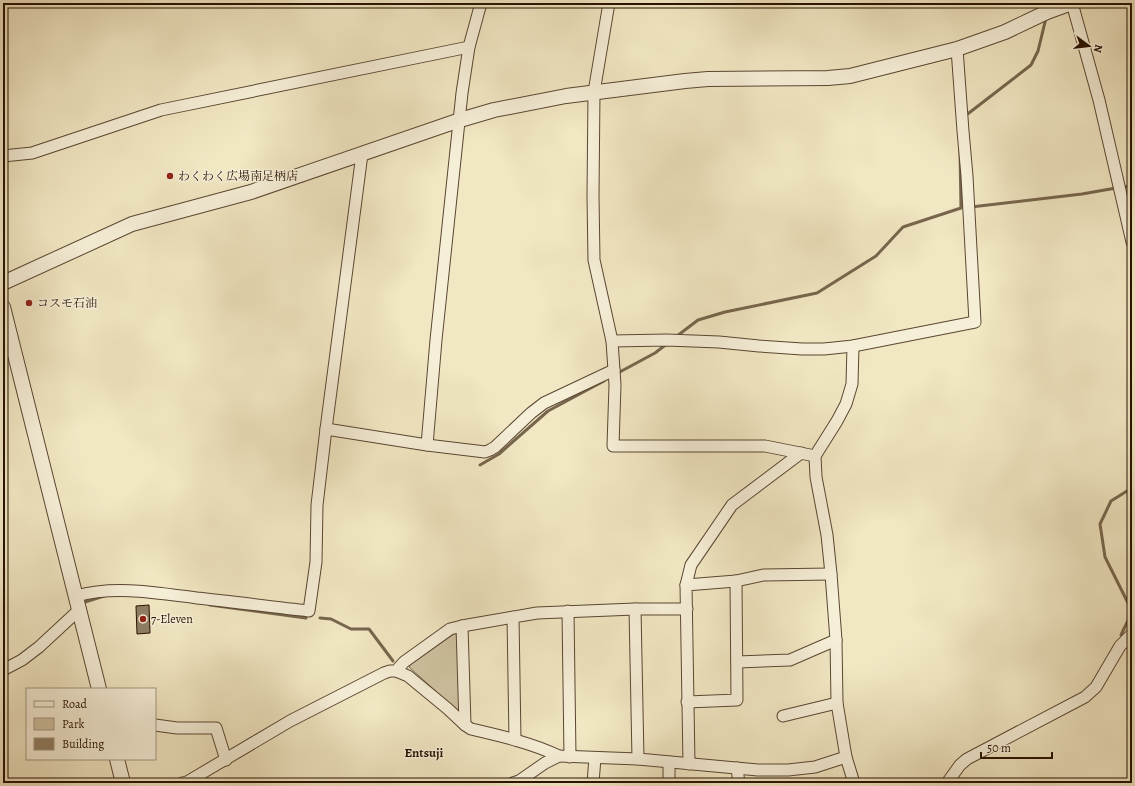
<svg xmlns="http://www.w3.org/2000/svg" width="1135" height="786" viewBox="0 0 1135 786" font-family="Alegreya,'Noto Serif JP',serif">
  <style>
    .green { fill: #cfc3a2; stroke: #7b6a51 }
    .lines { fill: none; stroke-linecap: round; stroke-linejoin: round }
    .stream { stroke: #77664d; stroke-width: 3 }
    .building { fill: #908065; stroke: #271100 }
    .minor-casing { stroke: #5a4631; stroke-width: 13 }
    .tertiary-casing { stroke: #5a4631; stroke-width: 16 }
    .minor { stroke: #f6efd8; stroke-width: 11 }
    .tertiary { stroke: #f6efd8; stroke-width: 14 }
    .poi-dot { fill: #8f2418; stroke: #f6efd8; stroke-width: 1.5 }
    .labels { text-anchor: middle; dominant-baseline: central; stroke-width: 3; stroke-linejoin: round; paint-order: stroke }
    .poi-label { font-size: 12px; fill: #271100; stroke: #f6efd8; text-anchor: start }
    .neighbourhood-label { font-size: 13px; font-weight: bold; fill: #271100; stroke: #f6efd8 }
  </style>
  <rect width="100%" height="100%" fill="#f1e7c3"/>
  <filter id="stains"><feTurbulence type="fractalNoise" baseFrequency=".005" numOctaves="4"/><feColorMatrix values="0 0 0 0 .2 0 0 0 0 .09 0 0 0 0 .02 0 0 0 .5 -.17"/></filter>
  <radialGradient id="worn" r=".72"><stop offset=".6" stop-color="#630" stop-opacity="0"/><stop offset="1" stop-color="#630" stop-opacity=".3"/></radialGradient>
  <polygon class="green" points="460,633 459,712 409,667 410,665 454,634"/>
  <g class="lines">
    <g class="stream">
      <polyline points="965,116 1031,65 1038,51 1046,18"/>
      <polyline points="1122,187 1132,186"/>
      <polyline points="971,207 1082,194 1116,188"/>
      <polyline points="677,336 698,320 725,312 817,293 876,256 903,227 961,208 960,151"/>
      <polyline points="616,374 655,353 668,343"/>
      <polyline points="480,465 499,454 548,411 604,381"/>
      <polyline points="1132,490 1127,491 1111,501 1100,524 1105,557 1132,611"/>
      <polyline points="85,602 104,596"/>
      <polyline points="210,605 306,618"/>
      <polyline points="320,618 331,619 351,629 369,629 393,661"/>
      <polyline points="1121,635 1132,612"/>
    </g>
  </g>
  <polygon class="building" points="149,605 150,633 137,634 136,606"/>
  <g class="lines">
    <g class="minor-casing">
      <g id="minor">
        <polyline points="609,3 594,92 593,196 594,260 612,341 615,385 613,446 765,446 815,456"/>
        <polyline points="1072,3 1099,100 1132,242"/>
        <polyline points="3,156 32,153 161,110 469,47"/>
        <polyline points="612,341 667,340 719,342 759,346 802,349 824,349 853,346 975,322 967,176 963,131 957,49"/>
        <polyline points="853,346 852,384 846,404 837,421 815,456 816,477 827,535 831,574 836,640 837,703 846,757 854,783"/>
        <polyline points="326,429 427,445 485,452 490,450 495,447 531,413 544,403 614,370"/>
        <polyline points="427,445 436,340 462,93 469,47 481,3"/>
        <polyline points="686,585 691,565 732,505 801,453"/>
        <path d="M76 596C115 585 158 593 197 598 235 602 272 607 309 611L316 562 317 505 326 429 362 154"/>
        <polyline points="635,609 638,759"/>
        <polyline points="568,611 570,757"/>
        <polyline points="513,617 515,740"/>
        <polyline points="462,626 465,725"/>
        <polyline points="737,662 790,660 836,640"/>
        <polyline points="3,670 22,660 39,647 80,609"/>
        <path d="M396 671 408 676 448 709 465 725 471 729C501 736 532 743 559 756L638 759 758 770H788L815 767 846 757"/>
        <polyline points="687,702 737,700 736,581"/>
        <polyline points="783,716 837,703"/>
        <polyline points="155,725 177,728 216,728 226,760"/>
        <polyline points="689,764 686,585 736,581 763,575 831,574"/>
        <polyline points="737,768 739,783"/>
        <polyline points="182,783 187,782 290,721 384,673 390,671 396,671 404,662 450,629 462,626 537,613 635,609 687,609"/>
        <polyline points="513,783 519,781 545,763 559,756"/>
        <polyline points="593,783 595,758"/>
        <polyline points="669,783 669,762"/>
        <polyline points="947,783 960,765 967,759 1085,697 1096,687 1120,646 1132,634"/>
      </g>
    </g>
    <g class="tertiary-casing">
      <g id="tertiary">
        <polyline points="3,283 132,224 251,192 460,120 494,110 566,96 685,81 708,79 828,78 850,76 957,49 1005,32 1047,12 1072,3"/>
        <polyline points="3,307 99,689"/>
        <polyline points="117,759 123,783"/>
      </g>
    </g>
    <use href="#minor" class="minor"/>
    <use href="#tertiary" class="tertiary"/>
  </g>
  <g class="poi-dot">
    <circle cx="170" cy="176" r="4"/>
    <circle cx="29" cy="303" r="4"/>
    <circle cx="143" cy="619" r="4"/>
  </g>
  <g class="labels">
    <g class="poi-label">
      <text x="178" y="176">わくわく広場南足柄店</text>
      <text x="37" y="303">コスモ石油</text>
      <text x="151" y="619">7-Eleven</text>
    </g>
    <g class="neighbourhood-label">
      <text x="424" y="752">Entsuji</text>
    </g>
  </g>
  <rect width="1135" height="786" fill="none" stroke="#f1e7c3" stroke-width="16"/>
  <rect x="4" y="4" width="1127" height="778" fill="none" stroke="#271100" stroke-width="2"/>
  <rect x="8" y="8" width="1119" height="770" fill="none" stroke="#271100"/>
  <rect x="26" y="688" width="130" height="72" fill="#f6efd8" stroke="#a39682"/>
  <rect x="34" y="701" width="20" height="6" fill="#f6efd8" stroke="#a39682"/>
  <text x="62" y="708" font-size="12" fill="#271100">Road</text>
  <rect x="34" y="718" width="20" height="12" fill="#cfc3a2" stroke="#a39682"/>
  <text x="62" y="728" font-size="12" fill="#271100">Park</text>
  <rect x="34" y="738" width="20" height="12" fill="#908065" stroke="#a39682"/>
  <text x="62" y="748" font-size="12" fill="#271100">Building</text>
  <g transform="translate(1089 46) rotate(105)" stroke="#f6efd8" stroke-width="3" paint-order="stroke">
  <path d="M0-3L7 15L0 10L-7 15Z" fill="#271100"/>
  <text y="-6" font-size="11" font-weight="bold" text-anchor="middle" fill="#271100">N</text>
  </g>
  <path d="M981 752v6h71v-6" fill="none" stroke="#271100" stroke-width="2"/>
  <text x="987" y="752" font-size="12" fill="#271100" stroke="#f6efd8" stroke-width="3" paint-order="stroke">50 m</text>
  <rect width="100%" height="100%" filter="url(#stains)"/>
  <rect width="100%" height="100%" fill="url(#worn)"/>
</svg>
